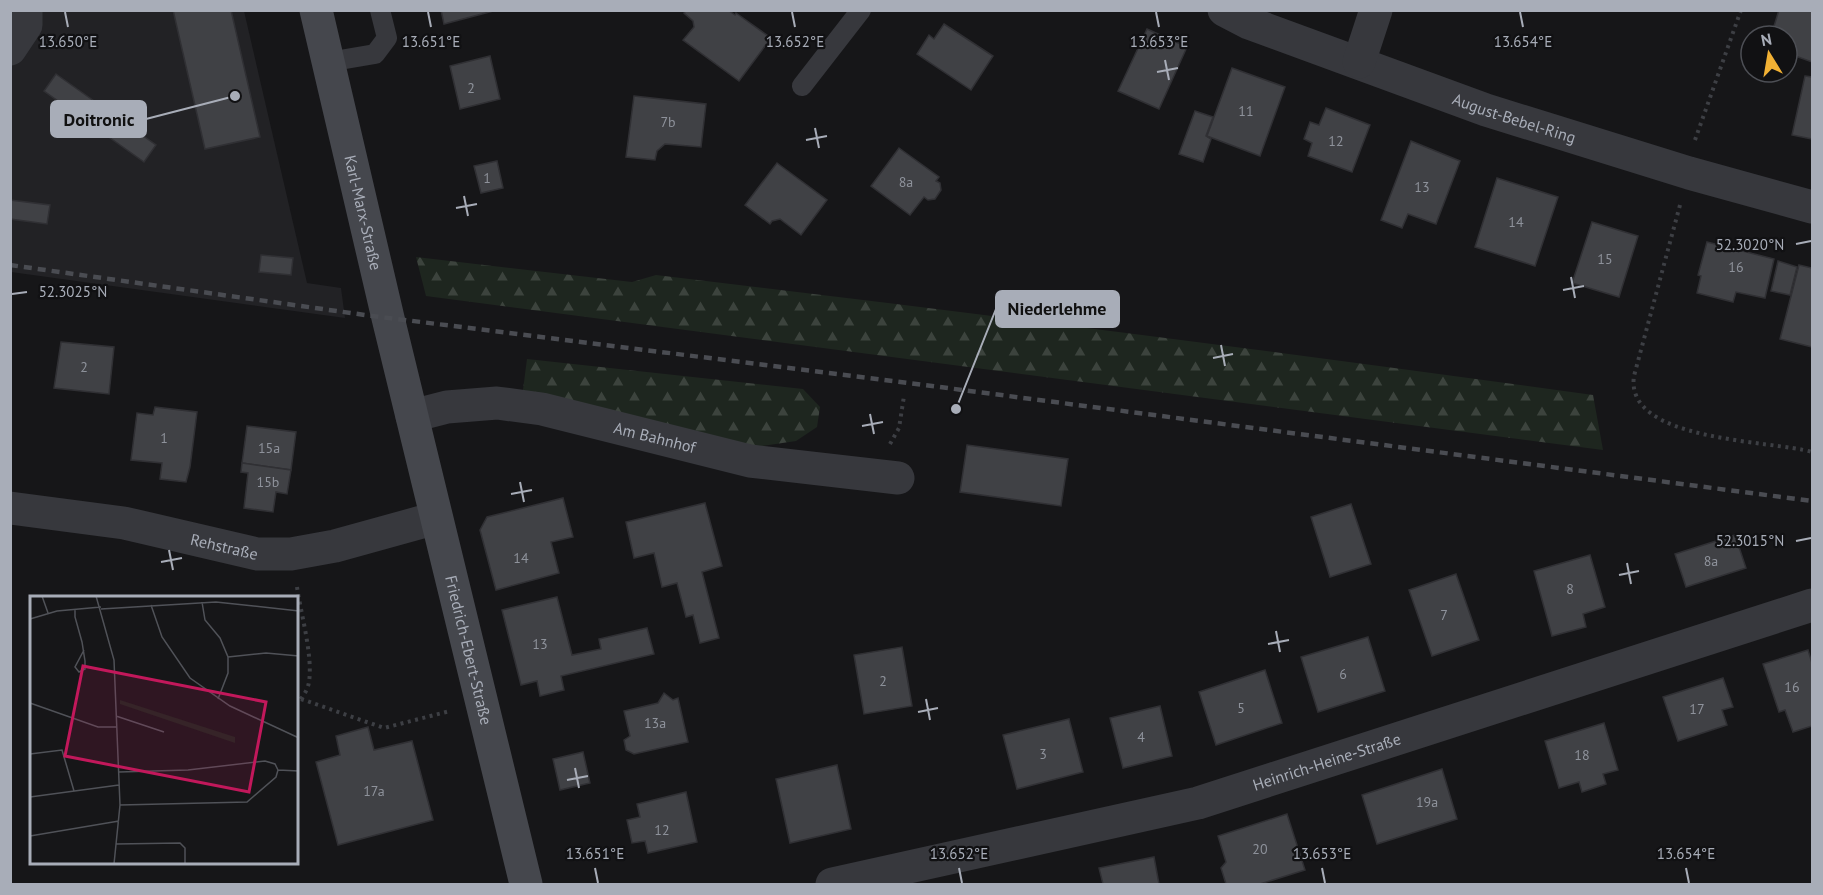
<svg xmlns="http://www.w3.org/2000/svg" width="1823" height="895" viewBox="0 0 1823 895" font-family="'PT Sans',sans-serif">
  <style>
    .built { fill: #222225 }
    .forest { fill: url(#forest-firs) }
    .building { fill: #404145; stroke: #303034; stroke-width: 1.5 }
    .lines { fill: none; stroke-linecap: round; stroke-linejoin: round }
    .path { stroke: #3d3f44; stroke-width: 4; stroke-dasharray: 3 4.5; stroke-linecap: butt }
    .lane { stroke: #37383d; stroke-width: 20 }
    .street { stroke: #37383d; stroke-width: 33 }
    .secondary { stroke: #45474d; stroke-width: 33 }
    .rail { stroke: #4a4c52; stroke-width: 4.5; stroke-dasharray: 8 6; stroke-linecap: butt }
    .ticks { fill: none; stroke: #a8adb8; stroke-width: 2 }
    .labels { text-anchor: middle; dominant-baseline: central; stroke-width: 4.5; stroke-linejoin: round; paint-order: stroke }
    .number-label { font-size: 14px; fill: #8e929b }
    .street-label { font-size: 16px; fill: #a8adb8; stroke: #111113 }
    .inset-road { fill: none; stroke: #505258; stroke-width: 1.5 }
    .view { fill: #c2185b; fill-opacity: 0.15; stroke: #c2185b; stroke-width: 3 }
    .inset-edge { fill: none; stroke: #a8adb8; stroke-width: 3 }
    .ticks-label { font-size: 15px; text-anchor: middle; fill: #a8adb8; stroke: #111113; stroke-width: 4.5; stroke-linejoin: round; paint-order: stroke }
    .leader { fill: none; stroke: #a8adb8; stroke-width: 2 }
    .callout-dot { fill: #a8adb8; stroke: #111113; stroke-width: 2 }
    .callout { fill: #a8adb8; stroke: #a8adb8; stroke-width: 2 }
    .callout-label { font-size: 18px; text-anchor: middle; font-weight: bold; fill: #111 }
  </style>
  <defs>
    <pattern id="forest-firs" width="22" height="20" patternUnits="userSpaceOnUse" patternTransform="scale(1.5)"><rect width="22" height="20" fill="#1e261f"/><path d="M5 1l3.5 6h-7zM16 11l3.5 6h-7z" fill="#3c433d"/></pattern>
  </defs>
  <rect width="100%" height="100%" fill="#161618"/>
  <polygon class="built" points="11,11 244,11 307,283 341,288 345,318 11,272"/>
  <g class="forest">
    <path d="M416 257 632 282 656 275C969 312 1281 352 1593 395L1603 450 426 296Z"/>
    <polygon points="527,359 803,389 820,407 817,427 796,441 755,447 523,390"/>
  </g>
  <g class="building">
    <polygon points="173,10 231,10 260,137 205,149"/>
    <polygon points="441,10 497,10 444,24"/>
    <polygon points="686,10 728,10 735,15 736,13 771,38 739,81 683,40 694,27 693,21 684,13"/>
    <polygon points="1779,10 1812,10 1812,62 1787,53 1787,36 1771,36"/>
    <polygon points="944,24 993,56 971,90 917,54 929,35 934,39"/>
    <polygon points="1147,29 1187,47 1159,109 1118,91"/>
    <polygon points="490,56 500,99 460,109 450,66"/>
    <polygon points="1232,68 1285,87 1260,156 1207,136"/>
    <polygon points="56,74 156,145 144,162 44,91"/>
    <polygon points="1805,76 1812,77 1812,139 1792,135"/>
    <polygon points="634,96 706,104 701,147 665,144 657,151 655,160 626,157"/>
    <polygon points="1326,108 1370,125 1352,172 1308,156 1312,143 1304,139 1310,122 1319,125"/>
    <polygon points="1195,111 1213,117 1206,136 1211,139 1203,162 1179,154"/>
    <polygon points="1411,141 1460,161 1436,224 1408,214 1402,228 1381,220"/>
    <polygon points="899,148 939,177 936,181 940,183 941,190 935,199 928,200 924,197 910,215 871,186"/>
    <polygon points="497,161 503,188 481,193 474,166"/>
    <polygon points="777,163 827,200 801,235 780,219 772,221 770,224 745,205"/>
    <polygon points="1497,178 1558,197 1535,266 1475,247"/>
    <polygon points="10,200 50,205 47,224 10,219"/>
    <polygon points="1592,222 1638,236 1619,297 1572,283"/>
    <polygon points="1707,242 1774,259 1765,298 1736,292 1733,302 1697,293 1701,276 1698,275"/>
    <polygon points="261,255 293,258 291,275 259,272"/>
    <polygon points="1778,261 1797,267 1790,295 1771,291"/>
    <polygon points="1799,265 1812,268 1812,347 1780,339"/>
    <polygon points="61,342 114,347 109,394 54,388"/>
    <polygon points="155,407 197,412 190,467 186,482 160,479 162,463 131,460 137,413 153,415"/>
    <polygon points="247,426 296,432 291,470 242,463"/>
    <polygon points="967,445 1068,459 1061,506 960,492"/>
    <polygon points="242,463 291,470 287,494 276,492 273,512 244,508 248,473 241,472"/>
    <polygon points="563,498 573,537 551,542 559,573 496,590 480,530 487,517"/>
    <polygon points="705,503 722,566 702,572 719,638 700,643 693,615 686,617 677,583 662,587 654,553 634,558 626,522"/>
    <polygon points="1351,504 1371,564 1330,577 1311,517"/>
    <polygon points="1735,535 1746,568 1686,587 1675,554"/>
    <polygon points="1590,555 1605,607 1583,614 1586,627 1552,636 1534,571"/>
    <polygon points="1456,574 1479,640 1432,656 1409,590"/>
    <polygon points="557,597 572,655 601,649 599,639 647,628 654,654 561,676 564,690 540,696 537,681 521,685 502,610"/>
    <polygon points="1368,637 1385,691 1318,712 1301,657"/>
    <polygon points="902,647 912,706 864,714 854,655"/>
    <polygon points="1808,650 1812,663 1812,726 1793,732 1785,710 1779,712 1763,664"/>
    <polygon points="1265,670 1282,723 1216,745 1199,692"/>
    <polygon points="1723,678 1733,707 1722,710 1727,725 1678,741 1663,697"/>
    <polygon points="664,693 673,700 678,698 688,742 634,754 626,750 624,740 630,736 624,711 658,703"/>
    <polygon points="1160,706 1172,756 1123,768 1110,718"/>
    <polygon points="1069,719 1083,772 1017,789 1003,735"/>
    <polygon points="1604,723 1618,770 1603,774 1606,784 1582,792 1579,782 1559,788 1545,741"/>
    <polygon points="368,727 374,750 412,741 433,820 338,845 316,762 340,755 336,736"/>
    <polygon points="583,752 590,783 560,790 553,759"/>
    <polygon points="837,765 851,829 790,843 776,779"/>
    <polygon points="1442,769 1457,819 1377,844 1362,795"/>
    <polygon points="686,792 697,842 648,853 645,841 632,843 627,820 640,817 637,804"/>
    <polygon points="1287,814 1305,870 1260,884 1226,884 1221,868 1226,862 1218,836"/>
    <polygon points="1154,857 1159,884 1103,884 1099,868"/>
  </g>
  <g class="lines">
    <g class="path">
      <polyline points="1695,140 1741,10"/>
      <path d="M1680 205 1634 376C1624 442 1771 440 1812 452"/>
      <polyline points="890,444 899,428 904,396"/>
      <path d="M297 587C301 614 313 656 309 682 308 689 303 698 297 702"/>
      <polyline points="301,699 384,728 450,711"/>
    </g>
    <g class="lane">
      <polyline points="328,62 375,54 387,38 380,10"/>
      <polyline points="802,86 861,10"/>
    </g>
    <g class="street">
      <path id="s1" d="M1224 10 1249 23 1486 110 1689 173 1812 207"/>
      <polyline points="10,49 26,25 26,10"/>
      <polyline points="1359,62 1376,10"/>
      <path id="s2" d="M412 416 447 407 497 403 542 409 750 461 898 478"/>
      <path id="s3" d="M10 508 124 523 257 554H291L335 546 436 518"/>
      <path id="s4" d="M832 884 1198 803 1812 605"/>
    </g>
    <path class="secondary" id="s5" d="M316 10 388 318 526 884"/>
    <polyline class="rail" points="10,265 365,315 909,383 1812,501"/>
  </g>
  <path class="ticks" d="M65 12 68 27M428 12 431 27M792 12 795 27M1156 12 1159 27M1520 12 1523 27M1165 60 1169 80M1157 72 1178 68M815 128 819 148M806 140 827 136M464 196 468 216M456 208 477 204M1796 244 1811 241M1571 277 1575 298M1563 290 1584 286M12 294 27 292M1221 345 1225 366M1213 358 1233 354M870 414 874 434M862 426 883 422M520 482 524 502M511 494 532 490M1796 541 1811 538M169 550 173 570M161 562 182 558M1627 563 1631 584M1619 575 1639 571M1276 631 1280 652M1268 644 1289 640M926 699 930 720M918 712 938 708M575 768 579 788M567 780 588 776M595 868 598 883M959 868 962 883M1322 868 1325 883M1686 868 1689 883"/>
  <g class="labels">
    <g class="number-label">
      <text x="471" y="88">2</text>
      <text x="1246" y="111">11</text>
      <text x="668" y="122">7b</text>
      <text x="1336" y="141">12</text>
      <text x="487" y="178">1</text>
      <text x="906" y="182">8a</text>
      <text x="1422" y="187">13</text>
      <text x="1516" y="222">14</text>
      <text x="1605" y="259">15</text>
      <text x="1736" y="267">16</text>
      <text x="84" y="367">2</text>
      <text x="164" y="438">1</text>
      <text x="269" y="448">15a</text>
      <text x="268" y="482">15b</text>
      <text x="521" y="558">14</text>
      <text x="1711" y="561">8a</text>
      <text x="1570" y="589">8</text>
      <text x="1444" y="615">7</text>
      <text x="540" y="644">13</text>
      <text x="1343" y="674">6</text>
      <text x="883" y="681">2</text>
      <text x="1792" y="687">16</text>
      <text x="1241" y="708">5</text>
      <text x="1697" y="709">17</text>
      <text x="655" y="723">13a</text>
      <text x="1141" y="737">4</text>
      <text x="1043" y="754">3</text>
      <text x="1582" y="755">18</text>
      <text x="374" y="791">17a</text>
      <text x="1427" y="802">19a</text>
      <text x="662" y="830">12</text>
      <text x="1260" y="849">20</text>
    </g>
    <g class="street-label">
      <text stroke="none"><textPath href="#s1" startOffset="310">August-Bebel-Ring</textPath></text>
      <text stroke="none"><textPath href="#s5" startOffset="208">Karl-Marx-Straße</textPath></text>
      <text stroke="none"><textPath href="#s2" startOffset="248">Am Bahnhof</textPath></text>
      <text stroke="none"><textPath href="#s3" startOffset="218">Rehstraße</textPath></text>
      <text stroke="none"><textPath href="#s5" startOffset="658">Friedrich-Ebert-Straße</textPath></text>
      <text stroke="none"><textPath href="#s4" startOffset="510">Heinrich-Heine-Straße</textPath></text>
    </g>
  </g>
  <g transform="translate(30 596)">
    <rect width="268" height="268" fill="#161618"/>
    <path d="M90 104 205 141V147L90 108Z" fill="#1e261f"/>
    <path class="inset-road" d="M12 0 18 17M66 0 84 64 90 209 84 268M172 6 175 24 190 42 198 61V77L188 103M121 9 132 41 160 82 200 110 269 142M71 13 186 6 269 15M45 14V21L52 46 55 65V73L49 76 45 71 54 54M0 23 27 15 71 11M198 61 236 57 269 60M0 107 68 131H87M86 120 134 136M0 158 32 154 44 195M248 174 269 175M89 176 158 174 235 165 245 168 248 174 246 181 217 206 90 209M0 201 89 189M0 240 89 225M86 248 150 247 155 252V268"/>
    <path class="view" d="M53 70 236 106 219 196 35 160Z"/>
    <rect width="268" height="268" class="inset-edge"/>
  </g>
  <g class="ticks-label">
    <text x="68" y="47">13.650°E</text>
    <text x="431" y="47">13.651°E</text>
    <text x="795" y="47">13.652°E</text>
    <text x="1159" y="47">13.653°E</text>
    <text x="1523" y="47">13.654°E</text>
    <text x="1750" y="250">52.3020°N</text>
    <text x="73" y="297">52.3025°N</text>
    <text x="1750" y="546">52.3015°N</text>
    <text x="595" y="859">13.651°E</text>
    <text x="959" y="859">13.652°E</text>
    <text x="1322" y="859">13.653°E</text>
    <text x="1686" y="859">13.654°E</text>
  </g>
  <path class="leader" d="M235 96L146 119M956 409L996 309"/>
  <g class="callout-dot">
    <circle cx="235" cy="96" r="6"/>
    <circle cx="956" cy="409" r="6"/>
  </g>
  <g class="callout">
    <rect x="51" y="101" width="95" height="36" rx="6"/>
    <rect x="996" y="291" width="123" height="36" rx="6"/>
  </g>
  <g class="callout-label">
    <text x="99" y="126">Doitronic</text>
    <text x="1057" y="315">Niederlehme</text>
  </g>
  <rect width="1823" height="895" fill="none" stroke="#a8adb8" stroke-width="24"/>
  <g transform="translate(1769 54) rotate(349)"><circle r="28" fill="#111113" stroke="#4d4f55" stroke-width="1.5"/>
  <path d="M0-4.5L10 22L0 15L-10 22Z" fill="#f2b134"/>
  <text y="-9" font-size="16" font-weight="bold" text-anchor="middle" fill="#a8adb8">N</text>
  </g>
</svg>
